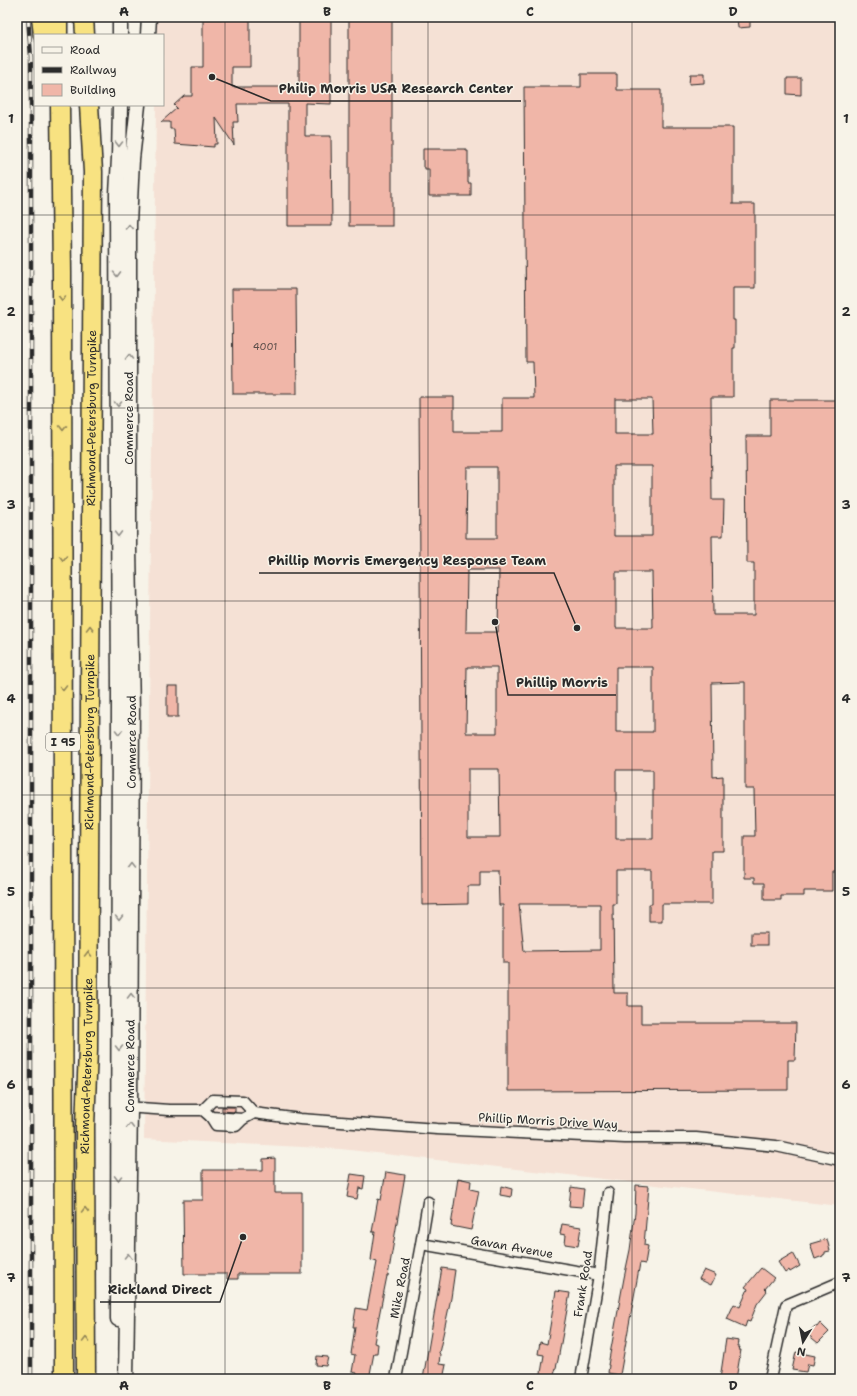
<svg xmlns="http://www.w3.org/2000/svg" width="857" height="1396" viewBox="0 0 857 1396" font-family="'Shantell Sans',sans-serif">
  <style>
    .built { fill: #f5e1d5 }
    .building { fill: #f0b6a8; stroke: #2b2b2b; fill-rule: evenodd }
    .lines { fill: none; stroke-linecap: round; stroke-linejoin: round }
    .minor-casing { stroke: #2b2b2b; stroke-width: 13 }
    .secondary-casing { stroke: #2b2b2b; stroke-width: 17 }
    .motorway-casing { stroke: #2b2b2b; stroke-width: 21 }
    .minor { stroke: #f7f3e8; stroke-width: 10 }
    .secondary { stroke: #f7f3e8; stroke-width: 14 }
    .motorway { stroke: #f8e281; stroke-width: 18 }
    .rail-casing { stroke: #2b2b2b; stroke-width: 4.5 }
    .rail { stroke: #f7f3e8; stroke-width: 3; stroke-dasharray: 9; stroke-linecap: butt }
    .oneway { stroke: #918f8a }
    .oneway2 { stroke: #928656 }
    .grid { fill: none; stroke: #2b2b2b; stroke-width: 1; stroke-opacity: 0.55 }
    .labels { text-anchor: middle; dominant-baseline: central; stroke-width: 3; stroke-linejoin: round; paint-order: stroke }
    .number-label { font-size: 10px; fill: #5c4e4a }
    .shield { fill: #f7f3e8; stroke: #686764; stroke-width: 1 }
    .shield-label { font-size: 11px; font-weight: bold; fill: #2b2b2b }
    .street-label { font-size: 12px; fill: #2b2b2b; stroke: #f7f3e8 }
    .leader { fill: none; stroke: #2b2b2b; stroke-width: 1.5 }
    .callout-dot { fill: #2b2b2b; stroke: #f7f3e8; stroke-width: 1.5 }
    .callout-label { font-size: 13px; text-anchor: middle; font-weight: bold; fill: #2b2b2b; stroke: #f7f3e8; stroke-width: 3; stroke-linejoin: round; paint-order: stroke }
    .neatline { fill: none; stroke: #2b2b2b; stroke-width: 1.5 }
    .grid-label { font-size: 13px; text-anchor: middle; font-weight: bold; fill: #2b2b2b }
  </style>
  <rect width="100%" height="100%" fill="#f7f3e8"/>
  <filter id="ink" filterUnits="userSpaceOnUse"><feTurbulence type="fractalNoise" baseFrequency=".025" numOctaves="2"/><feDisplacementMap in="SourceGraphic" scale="8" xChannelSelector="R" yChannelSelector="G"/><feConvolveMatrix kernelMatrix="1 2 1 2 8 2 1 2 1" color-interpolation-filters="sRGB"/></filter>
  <g filter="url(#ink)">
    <polygon class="built" points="157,17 840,17 840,1206 341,1149 144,1139 156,105 163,105 163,35 157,35"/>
    <g class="building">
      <polygon points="299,17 331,17 331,104 305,103 305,136 331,136 332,226 288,226 288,104 237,104 238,122 233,122 234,145 216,118 217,144 214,144 214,147 175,144 174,129 170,129 170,122 161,122 177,108 174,105 184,96 192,96 192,67 203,67 203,19 250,19 250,67 232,67 232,87 299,87"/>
      <rect x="349" y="17" width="43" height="209"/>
      <polygon points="737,17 750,17 750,27 738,28"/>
      <path d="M581 74H617V90H661V127H733V204H755V288H733V320H735V348H733V397H711L712 500H724L723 536H712L713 615H754V563H747L746 436H770V400H840V872H832V891H804V896H781V900H764V883H754V878H744V836H755L754 789H745V682L712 683 713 777 723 776V851H712V904H662V921H649V904H652V871H616V904H613L614 993H628V1006H641V1023H796L795 1060H788V1090L508 1091V963H503V905H499L498 870H480V886H468V904L422 905 419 397H454V432H502V398H534L533 362H526L524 87H581ZM615 399H652L653 434H615ZM614 466H652V536H614ZM467 467H497V538H466ZM467 570H499L498 632H466ZM616 572H652L653 628H616ZM467 667H497V733H466ZM616 667H653V732H616ZM468 769H499L500 837H468ZM616 770H653V839H616ZM519 904H600V950L524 951Z"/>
      <polygon points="690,74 704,74 704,83 689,84"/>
      <polygon points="787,78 801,78 801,95 787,94"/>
      <polygon points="423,149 466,149 466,151 468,151 468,183 471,183 471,196 429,196 429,169 425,169 425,167 423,167"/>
      <polygon points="232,289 296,289 297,394 233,394"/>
      <rect x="167" y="686" width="11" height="31"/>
      <rect x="751" y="933" width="16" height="12"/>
      <polygon points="222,1107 235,1107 235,1112 222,1111"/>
      <polygon points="275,1158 275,1193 302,1193 302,1274 238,1274 238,1279 227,1279 227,1274 184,1274 183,1200 203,1200 203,1170 263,1170 263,1159"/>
      <polygon points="386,1172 405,1175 388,1276 387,1276 378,1321 374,1343 378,1344 377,1353 374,1353 369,1379 356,1379 357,1373 352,1372 355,1355 351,1354 355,1327 353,1327 356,1308 367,1310 372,1283 373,1283 377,1262 371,1260 375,1232 372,1232 378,1199 381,1200"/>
      <polygon points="351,1174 365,1176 363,1189 359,1188 357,1199 347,1197"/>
      <polygon points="458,1178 471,1181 470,1189 479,1191 471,1230 451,1226"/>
      <polygon points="636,1185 649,1186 644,1245 648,1246 645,1264 640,1263 620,1375 608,1373 609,1365 608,1365 624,1278 630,1250 635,1213"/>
      <polygon points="501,1186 512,1189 511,1197 500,1195"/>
      <polygon points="571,1187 584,1189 582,1207 569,1206"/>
      <polygon points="562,1224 581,1227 578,1246 565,1244 566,1235 560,1234"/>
      <polygon points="827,1239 830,1251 825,1252 825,1254 823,1255 823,1256 815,1259 810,1244"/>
      <polygon points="793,1253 800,1266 790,1272 789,1270 785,1273 778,1262"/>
      <polygon points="442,1268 455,1270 451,1298 439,1353 440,1354 439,1364 446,1365 443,1379 423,1379"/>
      <polygon points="761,1268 774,1278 765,1289 767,1291 757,1304 750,1322 747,1321 745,1327 727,1319 734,1304 740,1307 748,1289 745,1287"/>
      <polygon points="704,1270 716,1275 711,1285 699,1279"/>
      <polygon points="556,1291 570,1293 558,1360 553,1379 540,1379 544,1355 538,1354 540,1342 547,1344"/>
      <polygon points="820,1323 829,1332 818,1343 807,1334 815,1326 817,1327"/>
      <polygon points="726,1339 739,1341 738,1347 740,1347 739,1350 741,1350 736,1379 720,1379"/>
      <polygon points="796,1352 815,1356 813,1365 808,1364 806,1372 792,1370"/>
      <polygon points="317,1356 328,1357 326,1366 316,1365"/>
    </g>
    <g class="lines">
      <g class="minor-casing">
        <g id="minor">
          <polyline points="125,1107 169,1110 203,1110 211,1117 243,1119"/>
          <polyline points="203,1110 213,1100 243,1101 254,1113"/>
          <polyline points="211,1117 216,1125 236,1126 243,1119 254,1113 300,1119 437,1129 625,1138 696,1138 776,1146 840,1160"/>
          <polyline points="421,1244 599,1275"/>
          <polyline points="396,1379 421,1244 428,1202"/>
          <polyline points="581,1379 599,1275 608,1193"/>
          <polyline points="770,1379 786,1305 840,1282"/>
        </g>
      </g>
      <g class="secondary-casing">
        <g id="secondary">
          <polyline points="120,35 120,17"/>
          <polyline points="148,35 149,17"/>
          <polyline points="118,1319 119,693 118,491 117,194 119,158 120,105"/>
          <path id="s1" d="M126 1379 130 1108 132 712 129 549V224L132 159 138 105"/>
        </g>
      </g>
      <g class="motorway-casing">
        <g id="motorway">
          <polyline points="41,17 43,35"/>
          <polyline points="58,17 58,35"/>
          <polyline points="84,17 85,35"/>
          <polyline points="60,105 62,273 64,1379"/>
          <path id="s2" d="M86 1379 85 1126 88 1050 93 172 89 105"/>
        </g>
      </g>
      <use href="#minor" class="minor"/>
      <use href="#secondary" class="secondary"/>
      <use href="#motorway" class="motorway"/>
      <g class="rail-casing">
        <polyline id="rail" points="28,17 31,57 31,1379"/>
      </g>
      <use href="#rail" class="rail"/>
    </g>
    <defs><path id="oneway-chevron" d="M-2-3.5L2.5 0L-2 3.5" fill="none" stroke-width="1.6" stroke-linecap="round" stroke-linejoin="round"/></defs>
    <g class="oneway">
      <use href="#oneway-chevron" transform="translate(119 144) rotate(90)"/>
      <use href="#oneway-chevron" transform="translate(129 227) rotate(-90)"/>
      <use href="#oneway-chevron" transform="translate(117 274) rotate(89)"/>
      <use href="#oneway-chevron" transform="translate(129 357) rotate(-90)"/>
      <use href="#oneway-chevron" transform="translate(118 404) rotate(90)"/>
      <use href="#oneway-chevron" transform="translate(118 534) rotate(89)"/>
      <use href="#oneway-chevron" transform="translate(119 732) rotate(90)"/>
      <use href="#oneway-chevron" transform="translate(131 866) rotate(-90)"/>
      <use href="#oneway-chevron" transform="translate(119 918) rotate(90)"/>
      <use href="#oneway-chevron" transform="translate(131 996) rotate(-90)"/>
      <use href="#oneway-chevron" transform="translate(119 1048) rotate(90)"/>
      <use href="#oneway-chevron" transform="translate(130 1126) rotate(-89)"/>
      <use href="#oneway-chevron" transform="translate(118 1178) rotate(91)"/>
      <use href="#oneway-chevron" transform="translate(128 1256) rotate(-89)"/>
    </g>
    <g class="oneway2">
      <use href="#oneway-chevron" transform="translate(62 298) rotate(90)"/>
      <use href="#oneway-chevron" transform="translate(63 428) rotate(90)"/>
      <use href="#oneway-chevron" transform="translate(63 558) rotate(90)"/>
      <use href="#oneway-chevron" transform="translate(90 628) rotate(-90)"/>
      <use href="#oneway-chevron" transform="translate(63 688) rotate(90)"/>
      <use href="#oneway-chevron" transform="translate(88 954) rotate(-90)"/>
      <use href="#oneway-chevron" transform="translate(85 1210) rotate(-90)"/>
      <use href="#oneway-chevron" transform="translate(86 1340) rotate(-90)"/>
    </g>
  </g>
  <path class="grid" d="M225 17V1379M428 17V1379M632 17V1379M17 215H840M17 408H840M17 601H840M17 795H840M17 988H840M17 1181H840"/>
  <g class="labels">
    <g class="number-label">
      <text x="265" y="346">4001</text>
    </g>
    <rect class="shield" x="46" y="733" width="34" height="18" rx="3"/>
    <g class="shield-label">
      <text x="63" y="742">I 95</text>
    </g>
    <g class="street-label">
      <text stroke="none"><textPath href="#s2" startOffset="961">Richmond-Petersburg Turnpike</textPath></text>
      <text transform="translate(129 418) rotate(-90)">Commerce Road</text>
      <text stroke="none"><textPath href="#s2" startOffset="637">Richmond-Petersburg Turnpike</textPath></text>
      <text stroke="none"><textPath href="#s1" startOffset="637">Commerce Road</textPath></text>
      <text stroke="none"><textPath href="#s2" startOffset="313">Richmond-Petersburg Turnpike</textPath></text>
      <text stroke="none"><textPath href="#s1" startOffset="313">Commerce Road</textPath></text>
      <text transform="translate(548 1121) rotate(3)">Phillip Morris Drive Way</text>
      <text transform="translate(512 1247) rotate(10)">Gavan Avenue</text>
      <text transform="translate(583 1284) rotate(-81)">Frank Road</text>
      <text transform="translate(400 1288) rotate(-79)">Mike Road</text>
    </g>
  </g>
  <path class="leader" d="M212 77L271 101H521M577 628L554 573H259M495 622L508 695H616M243 1237L220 1302H100"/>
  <g class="callout-dot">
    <circle cx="212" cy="77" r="4"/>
    <circle cx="577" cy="628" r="4"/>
    <circle cx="495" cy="622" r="4"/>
    <circle cx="243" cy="1237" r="4"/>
  </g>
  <g class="callout-label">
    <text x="396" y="93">Philip Morris USA Research Center</text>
    <text x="407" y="565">Phillip Morris Emergency Response Team</text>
    <text x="562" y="687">Phillip Morris</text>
    <text x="160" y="1294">Rickland Direct</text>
  </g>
  <rect width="857" height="1396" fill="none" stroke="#f7f3e8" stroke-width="44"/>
  <rect x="34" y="34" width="130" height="72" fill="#f7f3e8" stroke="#a5a39c"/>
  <rect x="42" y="47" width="20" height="6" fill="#f7f3e8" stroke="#a5a39c"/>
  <text x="70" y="54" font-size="12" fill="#2b2b2b">Road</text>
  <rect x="42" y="67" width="20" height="6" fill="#2b2b2b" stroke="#a5a39c"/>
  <text x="70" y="74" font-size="12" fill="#2b2b2b">Railway</text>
  <rect x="42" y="84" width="20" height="12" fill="#f0b6a8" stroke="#a5a39c"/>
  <text x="70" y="94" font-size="12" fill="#2b2b2b">Building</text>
  <g transform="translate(803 1342) rotate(190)" stroke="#f7f3e8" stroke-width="3" paint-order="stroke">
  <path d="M0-3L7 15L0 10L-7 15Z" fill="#2b2b2b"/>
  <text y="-6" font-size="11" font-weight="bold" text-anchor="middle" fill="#2b2b2b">N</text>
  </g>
  <rect x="22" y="22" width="813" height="1352" class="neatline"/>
  <g class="grid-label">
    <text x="124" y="16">A</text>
    <text x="327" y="16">B</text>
    <text x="530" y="16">C</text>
    <text x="733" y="16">D</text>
    <text x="11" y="123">1</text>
    <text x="846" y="123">1</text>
    <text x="11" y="316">2</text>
    <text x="846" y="316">2</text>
    <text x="11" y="509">3</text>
    <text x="846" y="509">3</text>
    <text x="11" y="703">4</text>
    <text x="846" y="703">4</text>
    <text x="11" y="896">5</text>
    <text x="846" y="896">5</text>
    <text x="11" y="1089">6</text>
    <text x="846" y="1089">6</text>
    <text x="11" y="1282">7</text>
    <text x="846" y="1282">7</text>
    <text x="124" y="1390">A</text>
    <text x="327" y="1390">B</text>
    <text x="530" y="1390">C</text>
    <text x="733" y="1390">D</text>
  </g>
</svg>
